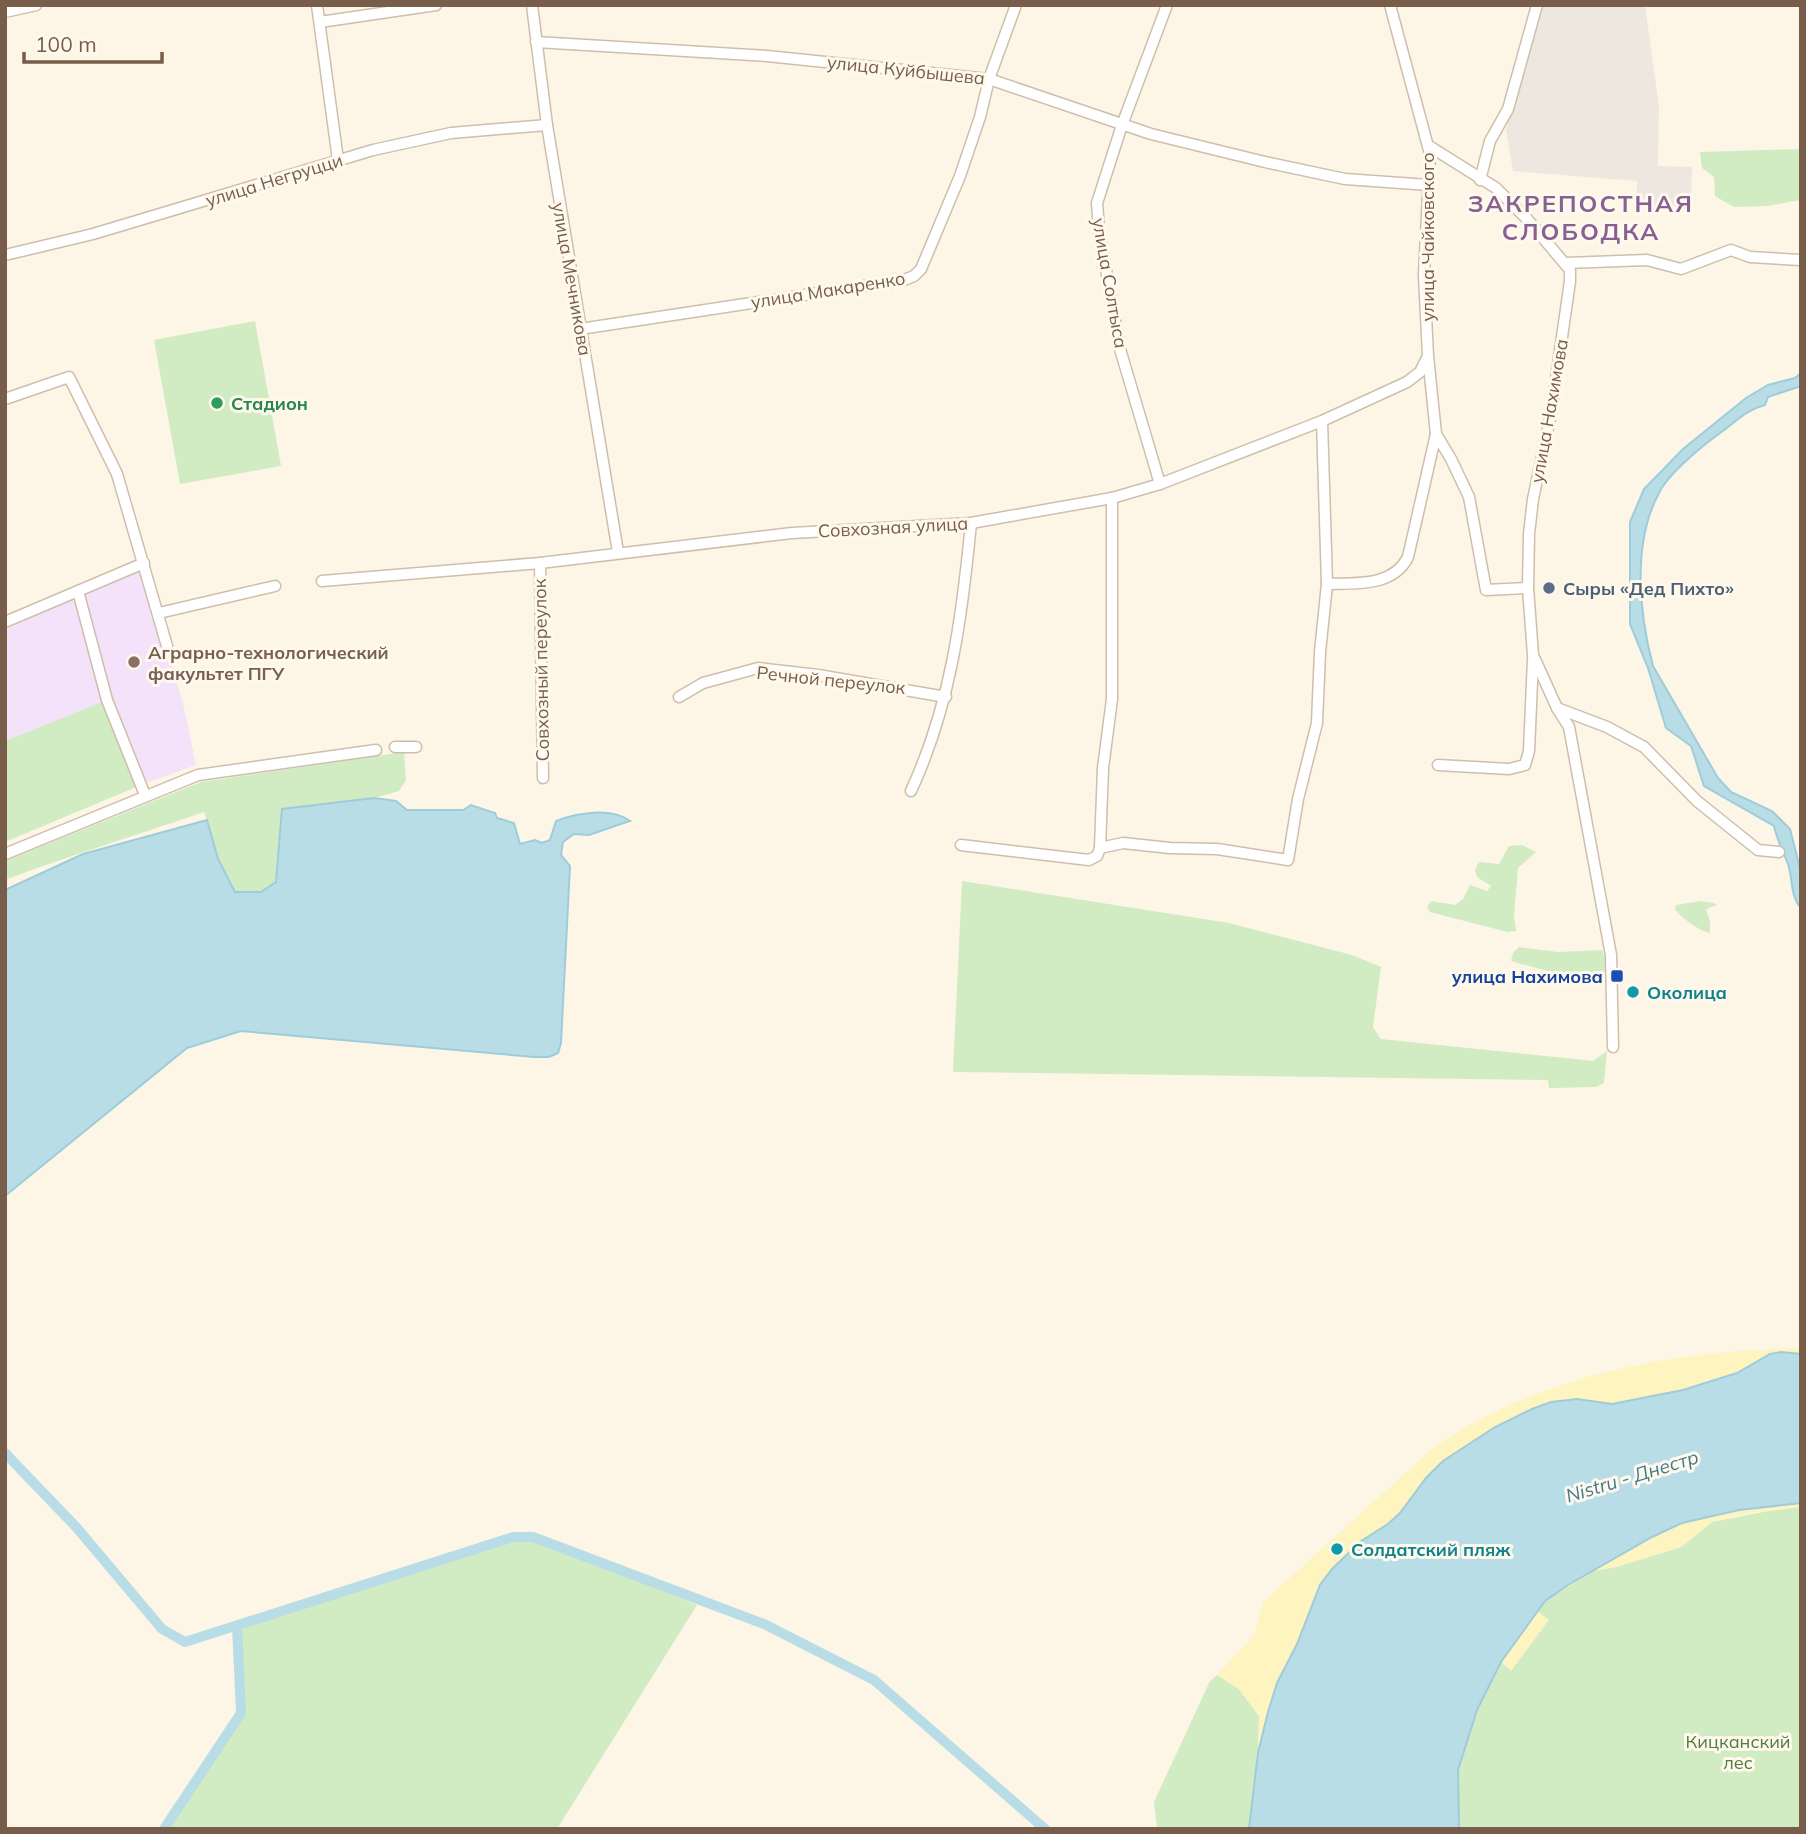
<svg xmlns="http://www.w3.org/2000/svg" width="1806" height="1834" viewBox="0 0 1806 1834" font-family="Mulish,sans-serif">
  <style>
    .industrial { fill: #ede7e0 }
    .education { fill: #f3e2f9 }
    .green { fill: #d1ebc3 }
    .sand { fill: #fdf4c0 }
    .water { fill: #b9dde7; stroke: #9fccd9; stroke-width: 2 }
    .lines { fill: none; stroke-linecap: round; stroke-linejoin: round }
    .canal { stroke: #b9dde7; stroke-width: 10 }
    .minor-casing { stroke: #cfbeac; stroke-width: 13 }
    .minor { stroke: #fff; stroke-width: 10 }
    .leisure-dot { fill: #2e9e5b; stroke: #fff9ed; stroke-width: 2.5 }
    .service-dot { fill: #5c6f8a; stroke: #fff9ed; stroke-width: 2.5 }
    .education-dot { fill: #8d6e63; stroke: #fff9ed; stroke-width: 2.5 }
    .transit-dot { fill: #1a4fb4; stroke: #fff9ed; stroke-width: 2.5 }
    .culture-dot { fill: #0f9aa8; stroke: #fff9ed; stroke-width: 2.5 }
    .labels { text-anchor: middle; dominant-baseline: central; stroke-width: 6; stroke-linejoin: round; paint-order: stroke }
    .street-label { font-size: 18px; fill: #775d4a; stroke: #fff9ed }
    .leisure-label { font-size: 18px; font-weight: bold; fill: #27864d; stroke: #fff9ed; text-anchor: start }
    .service-label { font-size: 18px; font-weight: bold; fill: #4e5e75; stroke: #fff9ed; text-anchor: start }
    .education-label { font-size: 18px; font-weight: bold; fill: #785e54; stroke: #fff9ed; text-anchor: start }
    .transit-label { font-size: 18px; font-weight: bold; fill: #164399; stroke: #fff9ed; text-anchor: end }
    .culture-label { font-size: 18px; font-weight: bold; fill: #0d838f; stroke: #fff9ed; text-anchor: start }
    .park-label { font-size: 18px; fill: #4e7d41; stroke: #fff9ed }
    .water-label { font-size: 19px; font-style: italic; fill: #427a8b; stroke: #fff9ed }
    .district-label { font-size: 24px; font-weight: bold; letter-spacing: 2px; fill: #876194; stroke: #fff9ed }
  </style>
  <rect width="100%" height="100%" fill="#fdf6e6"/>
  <polygon class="industrial" points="1539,5 1645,5 1659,107 1658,166 1692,167 1691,205 1649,207 1637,193 1637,181 1513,171 1506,130"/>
  <polygon class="education" points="146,569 184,708 196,765 141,785 107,701 5,741 5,630 79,596"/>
  <g class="green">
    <polygon points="1801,149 1801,200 1767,206 1734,207 1715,196 1714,177 1702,168 1700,152"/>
    <polygon points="255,321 281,466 180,484 154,340"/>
    <polygon points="107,700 141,785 5,842 5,741"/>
    <path d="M404 752 406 780 399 791 374 798 282 809 276 882 261 892H235L218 859 204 812C138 835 71 855 5 880V861L201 782Z"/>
    <polygon points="1522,845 1536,852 1518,868 1514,916 1516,931 1508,932 1430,912 1427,906 1432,901 1455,905 1463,899 1470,885 1487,891 1491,886 1477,877 1475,870 1479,862 1499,864 1509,846"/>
    <polygon points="962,881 1229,923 1352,955 1381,967 1373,1027 1381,1039 1593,1061 1607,1051 1604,1083 1596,1087 1549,1088 1548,1080 953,1072"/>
    <path d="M1700 901 1714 903 1717 905 1706 909 1710 921V933C1701 932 1680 917 1675 909L1676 905Z"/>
    <polygon points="1519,947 1558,952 1602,950 1605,958 1604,984 1601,986 1511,961 1513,953"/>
    <polygon points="1789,1507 1801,1507 1801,1829 1459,1829 1458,1770 1462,1751 1477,1710 1501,1662 1511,1670 1548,1620 1537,1611 1545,1601 1593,1571 1616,1567 1681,1547 1712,1522"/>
    <polygon points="513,1537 534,1537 697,1605 557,1829 164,1829 241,1713 237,1626"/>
    <polygon points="1217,1675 1239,1689 1259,1716 1258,1753 1249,1829 1157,1829 1154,1802 1210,1681"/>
  </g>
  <g class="sand">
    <path d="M1801 1348V1354L1781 1352 1770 1354 1737 1373 1683 1390 1612 1404 1565 1399 1532 1409 1495 1427 1426 1477 1400 1513 1388 1524 1361 1541 1332 1569 1320 1585 1297 1644 1277 1683 1258 1753 1259 1716 1239 1689 1217 1675 1255 1634 1263 1602 1433 1448C1540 1374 1673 1351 1801 1348Z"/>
    <path d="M1801 1503V1507L1745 1514 1712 1522 1681 1547 1616 1567 1593 1571C1621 1554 1648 1537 1679 1525 1713 1511 1764 1505 1801 1503Z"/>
    <polygon points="1537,1611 1549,1620 1511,1671 1501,1662"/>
  </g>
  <g class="water">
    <path d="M1801 373V386L1768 397 1765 405C1745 410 1736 422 1720 433 1701 447 1669 473 1659 493 1632 543 1639 613 1653 666L1718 778 1731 792 1772 811 1790 829 1801 872V908C1790 896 1793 879 1788 864 1783 851 1777 840 1774 826L1704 786 1691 746 1666 728 1648 668 1630 624V522L1644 489 1683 449 1746 398 1768 385 1795 378Z"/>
    <path d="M374 798 396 801 407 810H463L471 805 495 813 497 818 514 823 520 844 535 840 542 843 550 840 556 821C577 813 611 807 630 821L589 835 574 834 563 842 561 855 570 866 561 1043 558 1053 549 1057H534L241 1031 187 1048 5 1196V890L83 854 207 820 218 859 235 892H261L276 882 282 809Z"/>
    <polygon points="1781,1352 1801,1354 1801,1503 1739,1510 1682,1523 1652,1537 1568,1585 1545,1601 1501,1662 1477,1710 1458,1770 1459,1829 1249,1829 1258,1753 1268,1712 1277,1683 1297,1644 1320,1585 1332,1569 1361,1541 1388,1524 1400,1513 1426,1478 1443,1461 1495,1427 1532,1409 1551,1402 1577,1399 1612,1404 1683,1390 1737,1373 1770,1354"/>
  </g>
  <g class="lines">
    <g class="canal">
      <polyline points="5,1453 77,1528 162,1629 185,1642 513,1537 533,1537 764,1624 874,1680 1045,1829"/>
      <polyline points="164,1829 241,1713 237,1626"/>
    </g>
    <g class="minor-casing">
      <g id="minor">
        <polyline points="317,5 338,160"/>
        <polyline points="532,5 547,125 618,552"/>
        <polyline points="1390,5 1430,154 1424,275 1428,356 1436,434 1451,459 1469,497 1486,590 1528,588"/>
        <polyline points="5,12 36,5"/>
        <polyline points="320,22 436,5"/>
        <polyline points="536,42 767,56 989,79 1151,134 1265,162 1345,179 1429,185"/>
        <polyline points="1429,146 1496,188 1527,219 1570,270 1570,281 1551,414 1533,499 1529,534 1528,588 1533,655 1557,708 1569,727 1611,955 1613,1047"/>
        <polyline points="1480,180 1490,141 1508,109 1537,5"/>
        <polyline points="5,255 93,234 373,150 451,133 547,125"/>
        <polyline points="1566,263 1647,260 1681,269 1731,250 1750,257 1801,260"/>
        <polyline points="580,329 904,280 914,276 921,269 960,176 980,117 989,79 1016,5"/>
        <polyline points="5,399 69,377 117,474 167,646"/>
        <polyline points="1160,484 1120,349 1099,230 1097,203 1122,125 1167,5"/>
        <polyline points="540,563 543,778"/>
        <polyline points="322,581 540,563 792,533 971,523 1112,498 1160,484 1322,421 1407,382 1420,372 1428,356"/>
        <path d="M1327 584C1356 583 1393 587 1408 557L1436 434"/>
        <polyline points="78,591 107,700 145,795"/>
        <polyline points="159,613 275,586"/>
        <polyline points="5,622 144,563"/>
        <polyline points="679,697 703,683 758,668 818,675 946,697"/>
        <polyline points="1557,708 1607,727 1644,747 1697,801 1758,850 1779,852"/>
        <polyline points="395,747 416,747"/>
        <polyline points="1438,765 1509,769 1525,765 1529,751 1533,659"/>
        <path d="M911 791C951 704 962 617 971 523"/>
        <polyline points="961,845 1089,860 1097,856 1100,848 1123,843 1170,848 1217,849 1288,860 1298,799 1317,723 1320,652 1327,584 1322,421"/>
        <polyline points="1100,848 1103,768 1112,699 1112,498"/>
        <polyline points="5,854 198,775 376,750"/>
      </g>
    </g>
    <use href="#minor" class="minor"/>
  </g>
  <circle class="leisure-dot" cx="217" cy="403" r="7"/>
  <circle class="service-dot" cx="1549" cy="588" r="7"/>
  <circle class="education-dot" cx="134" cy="662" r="7"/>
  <rect class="transit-dot" x="1610" y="969" width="14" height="14" rx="3.5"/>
  <g class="culture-dot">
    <circle cx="1633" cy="992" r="7"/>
    <circle cx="1337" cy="1549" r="7"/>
  </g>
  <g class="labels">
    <g class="street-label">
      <text transform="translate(906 70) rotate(6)">улица Куйбышева</text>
      <text transform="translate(274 180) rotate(-17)">улица Негруцци</text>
      <text transform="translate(1427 237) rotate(-90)">улица Чайковского</text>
      <text transform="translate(572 279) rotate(80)">улица Мечникова</text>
      <text transform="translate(1110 283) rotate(80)">улица Солтыса</text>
      <text transform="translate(828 290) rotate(-9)">улица Макаренко</text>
      <text transform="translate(1549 411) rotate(-80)">улица Нахимова</text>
      <text transform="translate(893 527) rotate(-3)">Совхозная улица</text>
      <text transform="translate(541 670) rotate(-91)">Совхозный переулок</text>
      <text transform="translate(831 680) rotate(6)">Речной переулок</text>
    </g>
    <g class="leisure-label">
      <text x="231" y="403">Стадион</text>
    </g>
    <g class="service-label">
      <text x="1563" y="588">Сыры «Дед Пихто»</text>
    </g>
    <g class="education-label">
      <text x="148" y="652">Аграрно-технологический<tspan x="148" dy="21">факультет ПГУ</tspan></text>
    </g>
    <g class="transit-label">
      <text x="1603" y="976">улица Нахимова</text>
    </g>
    <g class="culture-label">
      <text x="1647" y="992">Околица</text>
      <text x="1351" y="1549">Солдатский пляж</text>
    </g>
    <g class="park-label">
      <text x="1738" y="1741">Кицканский<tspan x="1738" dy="21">лес</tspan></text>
    </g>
    <g class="water-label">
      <text transform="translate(1632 1476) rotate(-17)">Nistru - Днестр</text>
    </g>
    <g class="district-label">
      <text x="1581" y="203">ЗАКРЕПОСТНАЯ<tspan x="1581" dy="28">СЛОБОДКА</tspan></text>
    </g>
  </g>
  <rect width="1806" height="1834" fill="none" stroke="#775d4a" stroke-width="14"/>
  <path d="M24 52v10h138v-10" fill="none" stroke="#775d4a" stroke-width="3.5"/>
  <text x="35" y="52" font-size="21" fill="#775d4a" stroke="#fff9ed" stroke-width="5" paint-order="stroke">100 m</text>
</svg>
